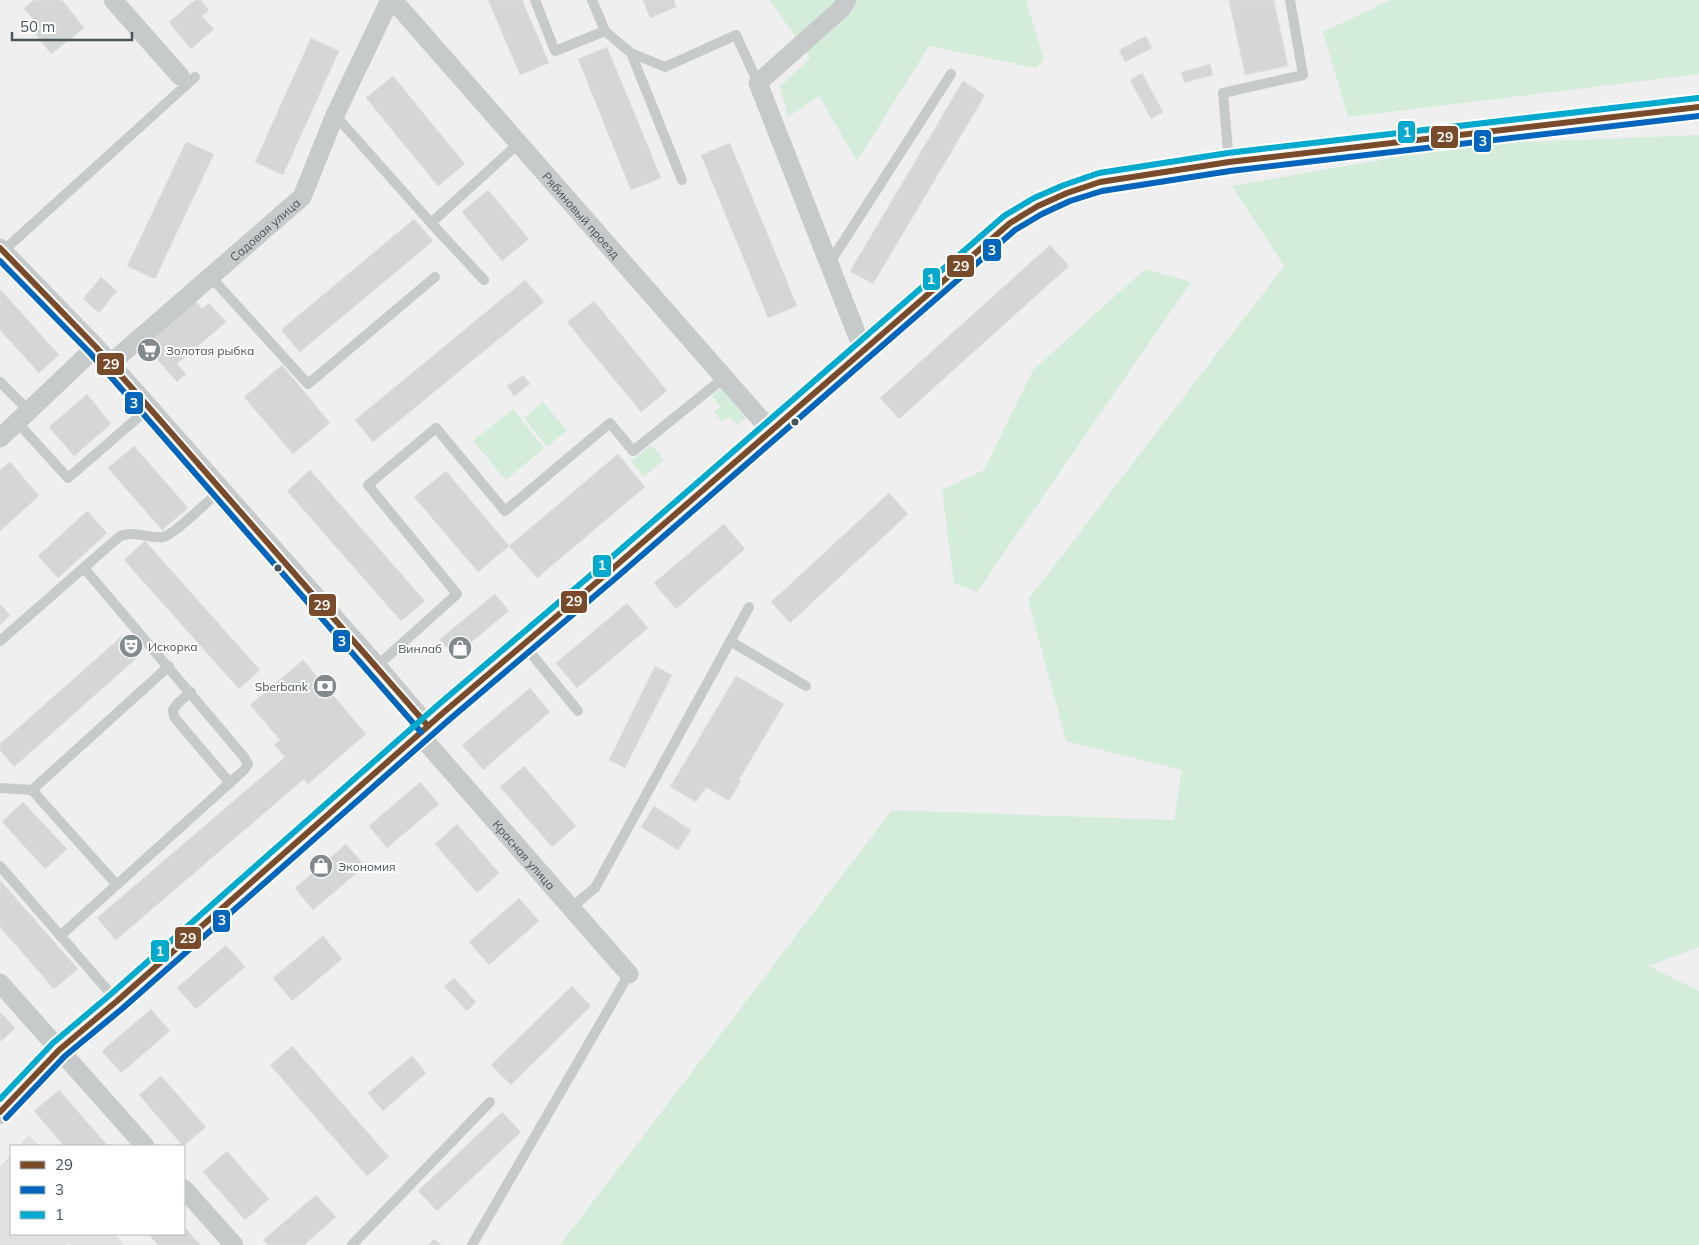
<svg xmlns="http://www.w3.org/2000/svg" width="1699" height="1245" viewBox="0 0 1699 1245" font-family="Mulish,sans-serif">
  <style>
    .education { fill: #e1e0e0 }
    .green { fill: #d4edda }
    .building { fill: #d5d7d7; stroke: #e0e1e2 }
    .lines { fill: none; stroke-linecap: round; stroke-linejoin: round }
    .service { stroke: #c6cacb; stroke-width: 10 }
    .minor { stroke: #c6cacb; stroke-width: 19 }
    .tertiary { stroke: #c6cacb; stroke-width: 24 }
    .bus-1-casing { stroke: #fff; stroke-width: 10 }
    .bus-2-casing { stroke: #fff; stroke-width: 10 }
    .bus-3-casing { stroke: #fff; stroke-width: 10 }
    .bus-1 { stroke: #7a4b2a; stroke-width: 6 }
    .bus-2 { stroke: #0065bd; stroke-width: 6 }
    .bus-3 { stroke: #00a9ce; stroke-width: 6 }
    .bus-dot { fill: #47545a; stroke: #fff; stroke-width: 2 }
    .labels { text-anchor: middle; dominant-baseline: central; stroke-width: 4; stroke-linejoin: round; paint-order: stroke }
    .street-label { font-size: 12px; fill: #47545a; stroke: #fff }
    .poi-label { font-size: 12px; fill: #47545a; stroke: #fff; text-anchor: start }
    .line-badge { stroke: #fff; stroke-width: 2 }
    .badge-label { font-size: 14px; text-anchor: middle; font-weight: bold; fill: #fff }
  </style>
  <rect width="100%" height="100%" fill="#efefef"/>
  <g class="education">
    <polygon points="29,1135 39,1146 19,1146"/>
    <polygon points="11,1154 11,1234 115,1234 124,1245 73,1245 68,1243 66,1245 0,1245 0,1167"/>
  </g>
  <g class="green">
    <polygon points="770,0 1026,0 1044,60 1036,68 929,46 857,161 819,96 788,117 780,87 810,58"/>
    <polygon points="1390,0 1699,0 1699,74 1348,117 1323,32"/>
    <polygon points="1699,135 1699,947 1648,966 1699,991 1699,1245 560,1245 892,810 1174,820 1182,770 1066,741 1028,600 1284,266 1232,186 1472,144"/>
    <polygon points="1145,269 1191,282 977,592 954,583 942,490 984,470 1033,370"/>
    <polygon points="722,388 746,418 737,425 730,416 722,422 714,412 721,407 712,396"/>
    <polygon points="543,402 567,430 547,447 524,418"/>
    <polygon points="513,409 544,448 506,480 473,441"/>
    <polygon points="651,445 664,460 644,477 631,461"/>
  </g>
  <g class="building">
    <polygon points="34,0 62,0 84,28 51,54 34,32 40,28 24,8"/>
    <polygon points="195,0 200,0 209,10 202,16 214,29 191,49 169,22"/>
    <polygon points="488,0 522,0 549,63 520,75"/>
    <polygon points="643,0 674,0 676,7 650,18"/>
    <polygon points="1229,0 1274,0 1288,66 1245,75"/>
    <polygon points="1146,36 1152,48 1125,62 1119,50"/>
    <polygon points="311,38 339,51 283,175 255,162"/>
    <polygon points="607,47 661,178 631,190 578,59"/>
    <polygon points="1210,64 1213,75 1184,83 1181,72"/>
    <polygon points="1142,73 1163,112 1151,119 1130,80"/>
    <polygon points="393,76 465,164 438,186 366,98"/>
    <polygon points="963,81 985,95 873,284 850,271"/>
    <polygon points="186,142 214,154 155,279 127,266"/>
    <polygon points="730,143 797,306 768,318 701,155"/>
    <polygon points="488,190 529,239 502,261 462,212"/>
    <polygon points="414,219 433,241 300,352 281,330"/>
    <polygon points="1050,245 1069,266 899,419 880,398"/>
    <polygon points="101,277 117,291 99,313 83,299"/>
    <polygon points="525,280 544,302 373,442 355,420"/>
    <polygon points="0,289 59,355 39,373 0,330"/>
    <polygon points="194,299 202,309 209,303 226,322 177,364 186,374 177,382 143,343"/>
    <polygon points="594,301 667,391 641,412 567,322"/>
    <polygon points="282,365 330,423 293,454 244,397"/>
    <polygon points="523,375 530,384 514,396 507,386"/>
    <polygon points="87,394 111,424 74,456 49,427"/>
    <polygon points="134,446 188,508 162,530 108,468"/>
    <polygon points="618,454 645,487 537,578 509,546"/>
    <polygon points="10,462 39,496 0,531 0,470"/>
    <polygon points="310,470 425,601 401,621 287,491"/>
    <polygon points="446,471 509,546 478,572 414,497"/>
    <polygon points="889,493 908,514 790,623 771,602"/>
    <polygon points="87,511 107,533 58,578 38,556"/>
    <polygon points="724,524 745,549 676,609 654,583"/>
    <polygon points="145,541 260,670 239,689 124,560"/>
    <polygon points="495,594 509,611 454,656 440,639"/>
    <polygon points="627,603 648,628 577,688 556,663"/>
    <polygon points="0,604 10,615 0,625"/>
    <polygon points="122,636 139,656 14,767 0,750 0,744"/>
    <polygon points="303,660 366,734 308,784 304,779 116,940 97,918 285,757 274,745 280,740 250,705"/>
    <polygon points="655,666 672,675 625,768 609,760"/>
    <polygon points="736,676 784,704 739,780 741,781 729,801 706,787 696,802 670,787"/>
    <polygon points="530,688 550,712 483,770 462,745"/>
    <polygon points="524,766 576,826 552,847 500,787"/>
    <polygon points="420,782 439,804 387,848 369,826"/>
    <polygon points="23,802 67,849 45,869 2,822"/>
    <polygon points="654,806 691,830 678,850 641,827"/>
    <polygon points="457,824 499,873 477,893 435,844"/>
    <polygon points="346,844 365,866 313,910 295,888"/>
    <polygon points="0,880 78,969 54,989 0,927"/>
    <polygon points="519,898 539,921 489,965 469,942"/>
    <polygon points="323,936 342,959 292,1001 273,978"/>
    <polygon points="226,945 245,967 196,1009 177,988"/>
    <polygon points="454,978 476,1002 467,1011 444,986"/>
    <polygon points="572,986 591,1006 511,1085 491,1065"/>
    <polygon points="151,1009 170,1031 121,1073 102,1051"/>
    <polygon points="0,1012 15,1028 0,1042"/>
    <polygon points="292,1046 389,1157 367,1176 270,1065"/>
    <polygon points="412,1056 426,1073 383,1111 368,1093"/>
    <polygon points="161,1076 206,1127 183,1146 139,1095"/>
    <polygon points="59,1090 108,1146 64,1146 34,1111"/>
    <polygon points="502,1112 521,1132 437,1211 418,1191"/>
    <polygon points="227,1151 269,1199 245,1220 203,1172"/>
    <polygon points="316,1195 336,1217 304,1245 268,1245 263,1240"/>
    <polygon points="184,1226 200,1245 158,1245 148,1234 184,1234"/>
    <polygon points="434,1239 441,1245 428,1245"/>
  </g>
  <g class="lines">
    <g class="service">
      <polyline points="535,0 555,51 605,31"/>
      <polyline points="592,0 605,31 631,53 665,67 736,35 758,83"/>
      <polyline points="631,53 682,180"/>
      <polyline points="335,115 431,223 519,143"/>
      <polyline points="1229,162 1223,93 1303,75 1290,0"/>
      <polyline points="431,223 484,280"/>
      <polyline points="3,251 195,77"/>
      <polyline points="829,264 951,74"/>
      <polyline points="210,276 308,384 435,277"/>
      <polyline points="0,382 29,411"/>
      <polyline points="17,422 68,478 149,408"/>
      <path d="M0 641 120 536C135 530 149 539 163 537 174 535 211 498 222 489"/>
      <polyline points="730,641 806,686"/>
      <polyline points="524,645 578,711"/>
      <polyline points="377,666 457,594 368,485 436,428 505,511 610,423 633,451 725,377"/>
      <polyline points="191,692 178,703 173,710 174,717 230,783"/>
      <polyline points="0,788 32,790 169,666"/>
      <polyline points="32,790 116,884"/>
      <polyline points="0,866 117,1001"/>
      <polyline points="572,908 585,896 595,888 749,607"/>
      <polyline points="60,936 244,770 248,764 244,757 84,568"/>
      <polyline points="352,1245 490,1102"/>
      <polyline points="472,1245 629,974"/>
    </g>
    <g class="minor">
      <polyline points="113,0 180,76"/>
      <path id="s1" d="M393 0 771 431"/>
      <polyline points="847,0 841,9 758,83 863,350"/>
      <polyline points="0,248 96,347 377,666 428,726"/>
      <path id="s2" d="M110 364 302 197 335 115 390 0"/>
      <polyline points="0,438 96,347"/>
      <path id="s3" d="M419 734 629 974"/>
      <polyline points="0,983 145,1146"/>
      <polyline points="184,1189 234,1245"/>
    </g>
    <polyline class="tertiary" points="0,1112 59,1050 117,1001 444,712 611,570 1010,223 1038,206 1067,193 1100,182 1229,162 1699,107"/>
    <g class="bus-1-casing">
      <g id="bus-1">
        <polyline points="0,248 96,347 428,726"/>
        <polyline points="0,1112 59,1050 117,1001 444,712 611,570 1010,223 1038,206 1067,193 1100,182 1229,162 1699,107"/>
      </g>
    </g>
    <g class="bus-2-casing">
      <g id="bus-2">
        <polyline points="0,261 90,353 421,732"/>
        <polyline points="6,1118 65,1056 123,1008 450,719 617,577 1015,230 1042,214 1070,201 1102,191 1230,171 1699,116"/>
      </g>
    </g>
    <g class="bus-3-casing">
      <polyline id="bus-3" points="0,1099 53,1043 111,994 438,705 605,563 1004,216 1034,198 1064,185 1099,173 1228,153 1698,98"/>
    </g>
    <use href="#bus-1" class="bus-1"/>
    <use href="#bus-2" class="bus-2"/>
    <use href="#bus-3" class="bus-3"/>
  </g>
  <defs>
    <g id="supermarket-disc" transform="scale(1.25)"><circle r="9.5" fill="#828a8e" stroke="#fff"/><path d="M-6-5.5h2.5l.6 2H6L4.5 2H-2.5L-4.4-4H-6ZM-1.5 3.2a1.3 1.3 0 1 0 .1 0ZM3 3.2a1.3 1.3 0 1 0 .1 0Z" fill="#fff"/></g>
    <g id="theatre-disc" transform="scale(1.25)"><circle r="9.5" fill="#828a8e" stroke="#fff"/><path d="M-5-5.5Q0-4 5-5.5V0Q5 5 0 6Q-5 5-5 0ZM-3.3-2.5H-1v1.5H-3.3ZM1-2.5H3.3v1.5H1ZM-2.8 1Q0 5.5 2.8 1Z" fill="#fff"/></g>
    <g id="shop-disc" transform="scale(1.25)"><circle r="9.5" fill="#828a8e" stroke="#fff"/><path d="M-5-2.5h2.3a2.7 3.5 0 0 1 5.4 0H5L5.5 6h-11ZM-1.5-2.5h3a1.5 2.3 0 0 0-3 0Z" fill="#fff"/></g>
    <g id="bank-disc" transform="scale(1.25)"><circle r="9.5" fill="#828a8e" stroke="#fff"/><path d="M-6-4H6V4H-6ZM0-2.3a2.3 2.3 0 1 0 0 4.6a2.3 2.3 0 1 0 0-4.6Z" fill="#fff"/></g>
  </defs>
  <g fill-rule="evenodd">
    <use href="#supermarket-disc" x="149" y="350"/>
    <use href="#theatre-disc" x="131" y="646"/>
    <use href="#shop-disc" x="460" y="648"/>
    <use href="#bank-disc" x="325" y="686"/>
    <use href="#shop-disc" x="321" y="866"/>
  </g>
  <g class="bus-dot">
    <circle cx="795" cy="422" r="4.5"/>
    <circle cx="278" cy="568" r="4.5"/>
  </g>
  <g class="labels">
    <g class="street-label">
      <text stroke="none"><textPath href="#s1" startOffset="286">Рябиновый проезд</textPath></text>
      <text stroke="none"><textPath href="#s2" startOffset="205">Садовая улица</textPath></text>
      <text stroke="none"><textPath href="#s3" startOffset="160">Красная улица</textPath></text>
    </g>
    <g class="poi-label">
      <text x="166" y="350">Золотая рыбка</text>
      <text x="148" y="646">Искорка</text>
      <text x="442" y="648" text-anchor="end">Винлаб</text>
      <text x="308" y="686" text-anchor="end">Sberbank</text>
      <text x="338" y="866">Экономия</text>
    </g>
  </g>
  <g class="line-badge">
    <rect x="1397" y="120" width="19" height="24" rx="5" fill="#00a9ce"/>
    <rect x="1430" y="125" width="29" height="24" rx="5" fill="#7a4b2a"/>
    <rect x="1473" y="129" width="19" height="24" rx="5" fill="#0065bd"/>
    <rect x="982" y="238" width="20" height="24" rx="5" fill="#0065bd"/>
    <rect x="946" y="254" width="29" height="24" rx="5" fill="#7a4b2a"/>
    <rect x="922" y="267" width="19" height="24" rx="5" fill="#00a9ce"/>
    <rect x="96" y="352" width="29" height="24" rx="5" fill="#7a4b2a"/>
    <rect x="124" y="391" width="20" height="24" rx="5" fill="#0065bd"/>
    <rect x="592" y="554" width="20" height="24" rx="5" fill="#00a9ce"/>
    <rect x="560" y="590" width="28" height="24" rx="5" fill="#7a4b2a"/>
    <rect x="308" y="593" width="29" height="24" rx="5" fill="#7a4b2a"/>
    <rect x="332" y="629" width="19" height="24" rx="5" fill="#0065bd"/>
    <rect x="212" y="909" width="19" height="24" rx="5" fill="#0065bd"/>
    <rect x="174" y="926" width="28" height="24" rx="5" fill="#7a4b2a"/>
    <rect x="150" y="939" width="20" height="24" rx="5" fill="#00a9ce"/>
  </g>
  <g class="badge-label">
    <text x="1407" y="137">1</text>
    <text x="1445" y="142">29</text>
    <text x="1483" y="146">3</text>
    <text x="992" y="255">3</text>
    <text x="961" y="271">29</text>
    <text x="931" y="284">1</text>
    <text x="111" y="369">29</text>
    <text x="134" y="408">3</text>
    <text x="602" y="570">1</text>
    <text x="574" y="606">29</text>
    <text x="322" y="610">29</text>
    <text x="342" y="646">3</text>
    <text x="222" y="925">3</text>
    <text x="188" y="943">29</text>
    <text x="160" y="956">1</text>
  </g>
  <rect x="10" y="1145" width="175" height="90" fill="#ffffff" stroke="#b5bbbd"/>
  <rect x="20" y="1161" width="25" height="8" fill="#7a4b2a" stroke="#b5bbbd"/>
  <text x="55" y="1170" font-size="15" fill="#47545a">29</text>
  <rect x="20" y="1186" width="25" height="8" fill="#0065bd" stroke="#b5bbbd"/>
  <text x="55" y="1195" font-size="15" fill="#47545a">3</text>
  <rect x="20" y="1211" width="25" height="8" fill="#00a9ce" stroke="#b5bbbd"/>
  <text x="55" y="1220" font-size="15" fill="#47545a">1</text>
  <path d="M12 32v8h120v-8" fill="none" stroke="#47545a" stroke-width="2.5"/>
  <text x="20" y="32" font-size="15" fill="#47545a" stroke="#ffffff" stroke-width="4" paint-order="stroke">50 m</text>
</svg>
